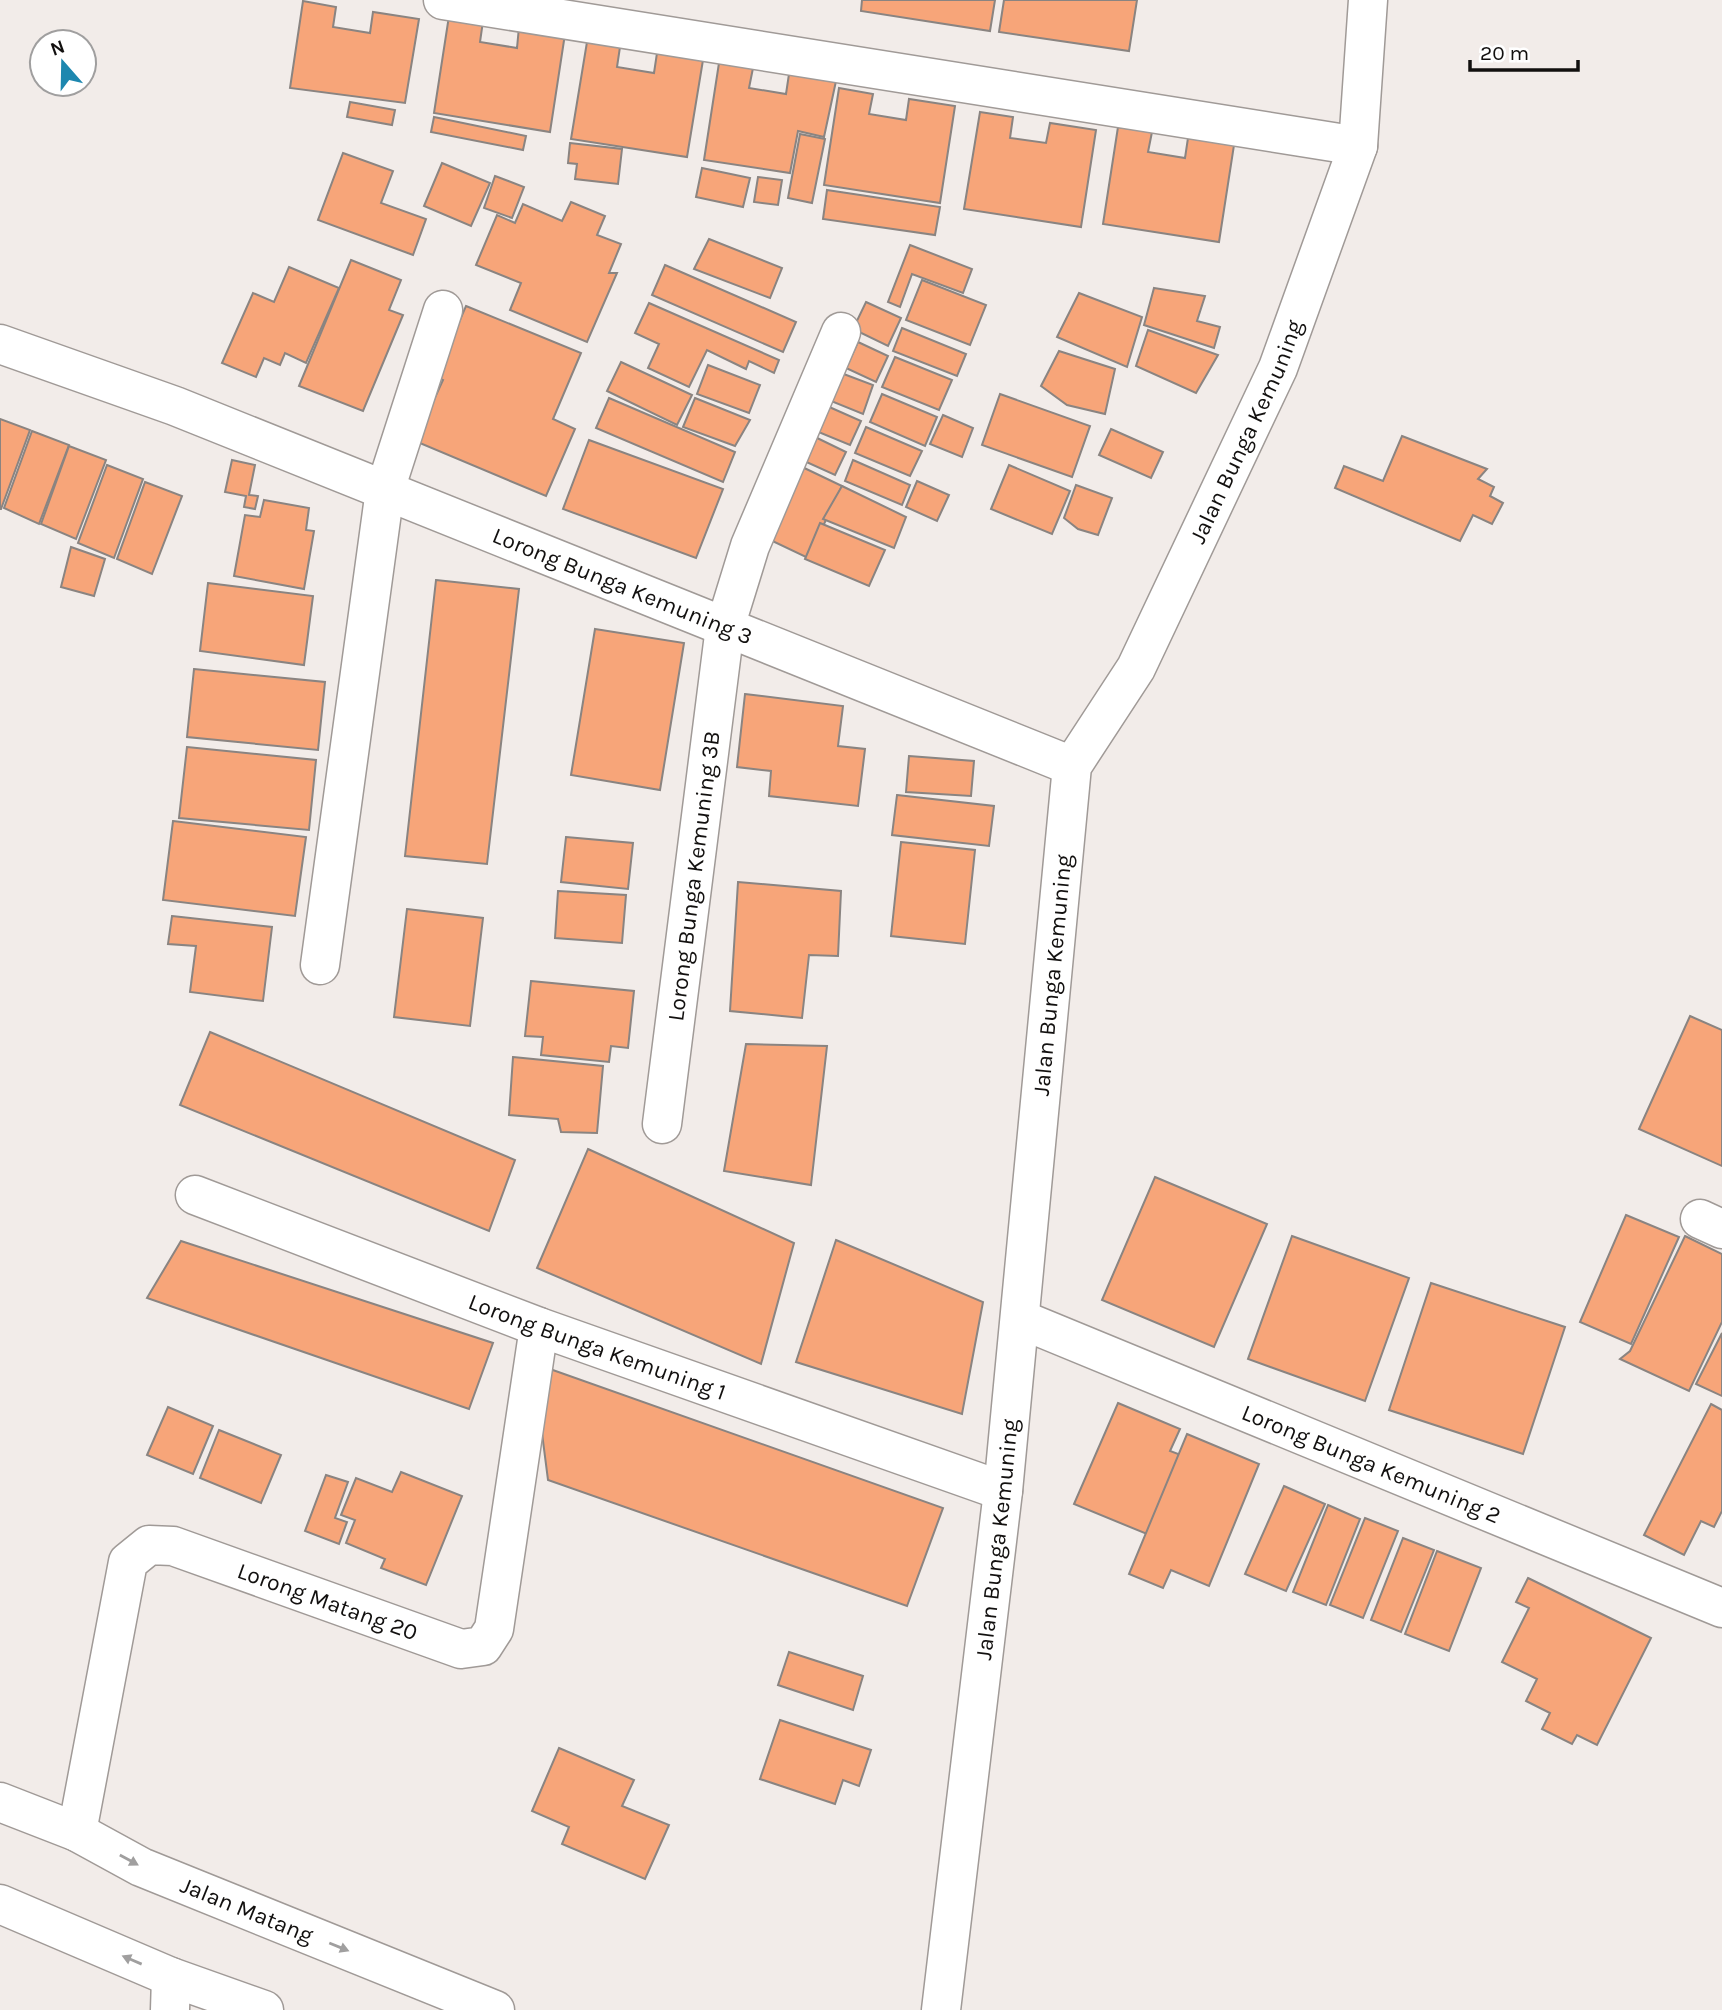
<svg xmlns="http://www.w3.org/2000/svg" width="1722" height="2010" viewBox="0 0 1722 2010" font-family="Karla,sans-serif">
  <style>
    .building { fill: #f7a579; stroke: #8a8481; stroke-width: 2 }
    .lines { fill: none; stroke-linecap: round; stroke-linejoin: round }
    .minor-casing { stroke: #a09a97; stroke-width: 41 }
    .major-casing { stroke: #a09a97; stroke-width: 41 }
    .minor { stroke: #fff; stroke-width: 38 }
    .major { stroke: #fff; stroke-width: 38 }
    .oneway { fill: #a09f9f }
    .labels { text-anchor: middle; dominant-baseline: central; stroke-width: 5; stroke-linejoin: round; paint-order: stroke }
    .street-label { font-size: 23px; fill: #12100f; stroke: #fff }
  </style>
  <rect width="100%" height="100%" fill="#f2ece9"/>
  <g class="building">
    <polygon points="862,0 995,0 990,31 861,11"/>
    <polygon points="1004,0 1137,0 1129,51 999,32"/>
    <polygon points="303,1 336,7 333,27 370,33 373,12 419,19 405,103 290,88"/>
    <polygon points="449,16 483,21 480,42 517,48 519,27 565,34 550,132 434,113"/>
    <polygon points="587,42 620,47 617,67 654,73 657,53 703,60 687,157 571,139"/>
    <polygon points="719,63 753,68 749,88 786,94 789,74 836,81 824,137 798,131 790,173 704,160"/>
    <polygon points="839,88 873,94 869,114 906,120 909,99 955,106 940,203 824,185"/>
    <polygon points="350,102 395,110 392,125 347,117"/>
    <polygon points="980,112 1013,117 1010,138 1046,143 1050,123 1096,130 1081,227 964,209"/>
    <polygon points="434,117 526,136 523,150 431,132"/>
    <polygon points="1118,127 1152,132 1148,152 1185,158 1188,138 1234,145 1219,242 1103,224"/>
    <polygon points="800,134 825,139 812,203 788,198"/>
    <polygon points="570,143 622,149 618,184 575,179 577,164 568,163"/>
    <polygon points="343,153 393,171 381,203 426,219 413,255 318,220"/>
    <polygon points="442,163 490,183 471,226 424,206"/>
    <polygon points="702,168 750,178 743,207 696,197"/>
    <polygon points="495,176 524,187 512,218 484,208"/>
    <polygon points="758,177 782,180 778,205 754,202"/>
    <polygon points="827,190 940,207 935,235 823,219"/>
    <polygon points="571,202 605,216 597,235 621,244 609,273 617,273 587,342 510,310 521,283 476,265 497,215 515,223 523,204 562,221"/>
    <polygon points="709,239 782,268 770,298 694,269"/>
    <polygon points="910,245 972,269 963,293 912,274 900,307 888,302"/>
    <polygon points="351,260 401,280 389,310 403,315 363,411 299,386"/>
    <polygon points="665,265 796,322 783,352 652,295"/>
    <polygon points="289,267 339,288 306,363 285,353 280,365 264,358 256,377 222,363 253,293 274,302"/>
    <polygon points="922,280 986,305 970,345 906,320"/>
    <polygon points="1154,288 1205,296 1197,321 1220,327 1214,348 1144,325"/>
    <polygon points="1079,293 1142,317 1127,367 1057,337"/>
    <polygon points="866,302 901,318 888,346 853,329"/>
    <polygon points="649,303 779,360 774,373 749,361 746,369 707,350 689,387 648,368 659,344 635,333"/>
    <polygon points="466,306 581,353 553,419 575,429 546,496 415,441 443,380 435,377"/>
    <polygon points="902,328 966,354 957,376 893,351"/>
    <polygon points="1148,330 1218,355 1196,393 1136,366"/>
    <polygon points="858,342 888,356 876,382 846,368"/>
    <polygon points="1059,351 1115,369 1105,414 1067,405 1041,386"/>
    <polygon points="895,357 952,380 939,410 882,387"/>
    <polygon points="621,362 692,395 677,425 607,391"/>
    <polygon points="708,365 760,385 749,413 697,394"/>
    <polygon points="841,373 873,385 863,414 831,401"/>
    <polygon points="882,394 937,417 925,446 870,422"/>
    <polygon points="1000,394 1090,426 1072,477 982,445"/>
    <polygon points="609,398 735,452 723,482 596,428"/>
    <polygon points="695,398 750,420 735,446 683,427"/>
    <polygon points="827,406 861,421 850,445 816,431"/>
    <polygon points="943,415 973,428 962,457 930,444"/>
    <polygon points="0,419 30,430 1,509 0,509"/>
    <polygon points="866,427 922,451 910,476 855,453"/>
    <polygon points="1111,429 1163,452 1151,478 1099,455"/>
    <polygon points="32,431 69,445 39,524 4,508"/>
    <polygon points="813,436 846,452 835,475 802,460"/>
    <polygon points="1402,436 1487,469 1478,479 1494,487 1490,496 1503,503 1492,524 1473,515 1460,541 1335,488 1344,466 1383,481"/>
    <polygon points="589,440 723,489 696,558 563,509"/>
    <polygon points="69,446 106,460 76,539 41,524"/>
    <polygon points="232,460 255,465 249,495 258,496 255,509 244,507 246,496 225,492"/>
    <polygon points="853,460 910,485 902,505 845,481"/>
    <polygon points="107,465 143,479 114,558 78,543"/>
    <polygon points="798,465 842,486 808,558 764,537"/>
    <polygon points="1009,465 1070,491 1052,534 991,509"/>
    <polygon points="917,481 949,495 937,521 906,507"/>
    <polygon points="145,482 182,496 152,574 117,559"/>
    <polygon points="1076,485 1112,498 1098,535 1078,529 1064,518"/>
    <polygon points="842,486 906,517 894,548 823,519"/>
    <polygon points="264,500 309,508 306,530 314,531 304,589 234,576 245,515 260,517"/>
    <polygon points="820,523 885,550 869,586 805,559"/>
    <polygon points="71,547 105,559 94,596 61,587"/>
    <polygon points="436,580 519,589 487,864 405,856"/>
    <polygon points="208,583 313,596 304,665 200,651"/>
    <polygon points="595,629 684,643 660,790 571,775"/>
    <polygon points="194,669 325,682 318,750 187,737"/>
    <polygon points="745,694 843,706 838,746 865,749 858,806 769,796 771,771 737,767"/>
    <polygon points="187,747 316,760 309,830 179,818"/>
    <polygon points="909,756 974,761 971,796 906,792"/>
    <polygon points="897,795 994,806 989,846 892,835"/>
    <polygon points="173,821 306,837 295,916 163,900"/>
    <polygon points="566,837 633,843 628,889 561,882"/>
    <polygon points="901,842 975,850 965,944 891,936"/>
    <polygon points="738,882 841,891 838,956 809,955 802,1018 730,1011"/>
    <polygon points="558,891 626,895 622,943 555,938"/>
    <polygon points="407,909 483,918 470,1026 394,1017"/>
    <polygon points="172,916 272,927 263,1001 190,992 196,946 168,944"/>
    <polygon points="531,981 634,991 628,1048 611,1046 609,1062 541,1055 543,1037 525,1036"/>
    <polygon points="1690,1016 1722,1030 1722,1166 1639,1129"/>
    <polygon points="210,1032 515,1160 489,1231 180,1105"/>
    <polygon points="746,1044 827,1046 811,1185 724,1171"/>
    <polygon points="513,1057 603,1066 597,1133 561,1132 558,1119 509,1115"/>
    <polygon points="588,1149 794,1243 761,1364 537,1268"/>
    <polygon points="1155,1177 1267,1224 1214,1347 1102,1300"/>
    <polygon points="1626,1215 1679,1237 1631,1344 1580,1322"/>
    <polygon points="1292,1236 1409,1278 1365,1401 1248,1359"/>
    <polygon points="1685,1236 1722,1254 1722,1322 1689,1391 1620,1359 1630,1351"/>
    <polygon points="836,1240 983,1302 962,1414 796,1362"/>
    <polygon points="181,1241 493,1343 469,1409 147,1298"/>
    <polygon points="1431,1283 1565,1327 1523,1454 1389,1410"/>
    <polygon points="1722,1333 1722,1396 1696,1384"/>
    <polygon points="533,1363 943,1508 907,1606 548,1480"/>
    <polygon points="1118,1403 1180,1429 1170,1451 1181,1455 1147,1534 1074,1504"/>
    <polygon points="1711,1404 1722,1410 1722,1511 1714,1527 1701,1521 1684,1555 1644,1535"/>
    <polygon points="168,1407 213,1426 193,1474 147,1455"/>
    <polygon points="219,1430 281,1455 261,1503 200,1478"/>
    <polygon points="1187,1434 1259,1464 1209,1586 1171,1570 1163,1588 1129,1574"/>
    <polygon points="401,1472 462,1496 426,1585 381,1568 385,1559 346,1543 355,1520 341,1515 356,1478 392,1492"/>
    <polygon points="326,1475 348,1482 335,1518 347,1522 339,1544 305,1531"/>
    <polygon points="1284,1486 1325,1504 1286,1591 1245,1574"/>
    <polygon points="1328,1505 1360,1519 1326,1605 1293,1592"/>
    <polygon points="1365,1518 1398,1531 1363,1618 1330,1605"/>
    <polygon points="1403,1538 1434,1550 1401,1632 1371,1620"/>
    <polygon points="1437,1551 1481,1568 1449,1651 1405,1634"/>
    <polygon points="1528,1578 1651,1638 1597,1745 1577,1735 1572,1744 1542,1729 1550,1713 1526,1701 1537,1679 1502,1662 1529,1608 1516,1602"/>
    <polygon points="789,1652 863,1676 853,1710 778,1685"/>
    <polygon points="780,1720 871,1750 859,1786 843,1780 835,1804 760,1779"/>
    <polygon points="559,1748 634,1780 622,1806 669,1825 645,1879 562,1844 569,1827 532,1811"/>
  </g>
  <g class="lines">
    <g class="minor-casing">
      <g id="minor">
        <polyline points="443,0 1358,146"/>
        <path id="s1" d="M0 344 175 406 1072 766"/>
        <polyline points="320,965 385,490 443,310"/>
        <path id="s2" d="M662 1124 725 627 750 546 841 332"/>
        <path id="s3" d="M195 1195 539 1327 1003 1491"/>
        <polyline points="1700,1219 1722,1229"/>
        <path id="s4" d="M1020 1319 1722 1608"/>
        <path id="s5" d="M77 1832 128 1562 149 1545 173 1546 461 1649 483 1646 494 1629 539 1327"/>
        <polyline points="170,2010 171,1977"/>
        <path id="s6" d="M941 2010 1003 1491 1072 766 1136 668 1278 368 1358 146 1368 0"/>
      </g>
    </g>
    <g class="major-casing">
      <g id="major">
        <path id="s7" d="M0 1802 77 1832 141 1867 495 2010"/>
        <polyline points="0,1904 171,1977 264,2010"/>
      </g>
    </g>
    <use href="#minor" class="minor"/>
    <use href="#major" class="major"/>
  </g>
  <defs><path id="oneway-solid" d="M-6-.8H1V-3.2L6.5 0L1 3.2V.8H-6Z" transform="scale(1.75)"/></defs>
  <g class="oneway">
    <use href="#oneway-solid" transform="translate(129 1860) rotate(29)"/>
    <use href="#oneway-solid" transform="translate(339 1947) rotate(22)"/>
    <use href="#oneway-solid" transform="translate(132 1960) rotate(-157)"/>
  </g>
  <g class="labels">
    <g class="street-label">
      <text stroke="none"><textPath href="#s6" startOffset="1629">Jalan Bunga Kemuning</textPath></text>
      <text stroke="none"><textPath href="#s1" startOffset="668">Lorong Bunga Kemuning 3</textPath></text>
      <text stroke="none"><textPath href="#s2" startOffset="250">Lorong Bunga Kemuning 3B</textPath></text>
      <text stroke="none"><textPath href="#s6" startOffset="1041">Jalan Bunga Kemuning</textPath></text>
      <text stroke="none"><textPath href="#s3" startOffset="430">Lorong Bunga Kemuning 1</textPath></text>
      <text stroke="none"><textPath href="#s4" startOffset="380">Lorong Bunga Kemuning 2</textPath></text>
      <text stroke="none"><textPath href="#s6" startOffset="474">Jalan Bunga Kemuning</textPath></text>
      <text stroke="none"><textPath href="#s5" startOffset="490">Lorong Matang 20</textPath></text>
      <text stroke="none"><textPath href="#s7" startOffset="270">Jalan Matang</textPath></text>
    </g>
  </g>
  <g transform="translate(63 63) rotate(340)"><circle r="33" fill="#ffffff" stroke="#a09f9f" stroke-width="2"/>
  <path d="M0-5L12 26L0 18L-12 26Z" fill="#1d87af"/>
  <text y="-10" font-size="19" font-weight="bold" text-anchor="middle" fill="#12100f">N</text>
  </g>
  <path d="M1470 60v10h108v-10" fill="none" stroke="#12100f" stroke-width="3.5"/>
  <text x="1480" y="60" font-size="21" fill="#12100f" stroke="#ffffff" stroke-width="5" paint-order="stroke">20 m</text>
</svg>
